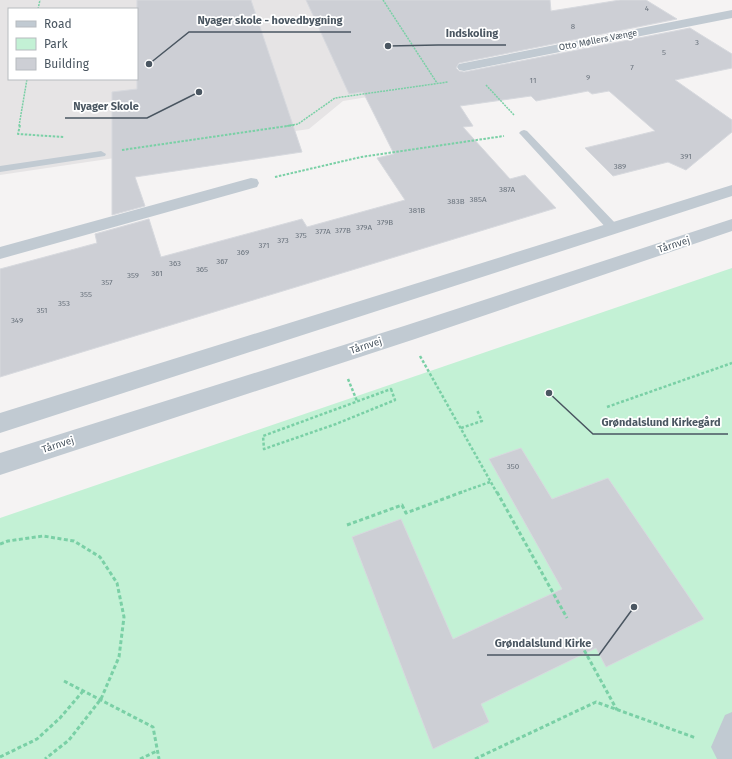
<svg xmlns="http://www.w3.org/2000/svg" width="732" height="759" viewBox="0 0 732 759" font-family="'Fira Sans',sans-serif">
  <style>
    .education { fill: #e6e4e5; fill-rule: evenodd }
    .green { fill: #c3f1d5 }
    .building { fill: #cdcfd5; stroke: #d7d9de }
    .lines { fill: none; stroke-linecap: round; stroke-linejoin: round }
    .path-far3 { stroke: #7ad0a6; stroke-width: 1.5; stroke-dasharray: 2 1; stroke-linecap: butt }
    .path-far2 { stroke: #7ad0a6; stroke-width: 2; stroke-dasharray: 2.5 1.5; stroke-linecap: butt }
    .path-far1 { stroke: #7ad0a6; stroke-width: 2.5; stroke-dasharray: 3 2; stroke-linecap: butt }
    .path { stroke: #7ad0a6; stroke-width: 3; stroke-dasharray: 4 2.5; stroke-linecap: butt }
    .service { fill: #c1cad2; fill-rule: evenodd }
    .minor { fill: #c1cad2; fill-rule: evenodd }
    .tertiary { fill: #c1cad2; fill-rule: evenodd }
    .labels { text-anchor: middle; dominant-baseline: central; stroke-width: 3.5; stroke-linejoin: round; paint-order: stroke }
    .number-label { font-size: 8px; fill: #6b747e }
    .far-street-label { font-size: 9px; fill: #4a5661; stroke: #fff }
    .street-label { font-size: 10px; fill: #4a5661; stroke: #fff }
    .leader { fill: none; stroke: #4a5661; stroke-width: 1.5 }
    .callout-dot { fill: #4a5661; stroke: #fff; stroke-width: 1.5 }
    .callout-label { font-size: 11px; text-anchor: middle; font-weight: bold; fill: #4a5661; stroke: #fff; stroke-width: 3.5; stroke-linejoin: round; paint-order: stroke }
  </style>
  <rect width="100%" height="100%" fill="#f5f3f3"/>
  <path class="education" d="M0 0H400L455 83 343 101 309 129 0 175ZM9 9H137V79H9Z"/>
  <polygon class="green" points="732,268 732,759 0,759 0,518"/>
  <g class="building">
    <polygon points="137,0 251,0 302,152 135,177 145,206 112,215 112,92 137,89"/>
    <polygon points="306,0 550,0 551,11 620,0 646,0 677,19 459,63 456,68 459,71 464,72 690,28 732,54 732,68 675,80 732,120 732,132 686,170 668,162 613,176 585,148 655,131 609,91 592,94 588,91 536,101 531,96 460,106 473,126 463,127 510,179 525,175 556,208 0,377 0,269 97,243 95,234 149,219 161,257 302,219 307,227 405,200 377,158 394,154 363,92 349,94"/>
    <polygon points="521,448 552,499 608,478 704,619 606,667 596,648 481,704 489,722 433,749 352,537 401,519 453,639 562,589 489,459"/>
  </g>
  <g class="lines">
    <g class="path-far3">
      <polyline points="383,0 437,83"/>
      <polyline points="38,9 40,0"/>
      <polyline points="486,85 514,115"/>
      <polyline points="19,126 27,79"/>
      <polyline points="287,126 298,124 335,98 448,82"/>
    </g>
    <g class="path-far2">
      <polyline points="20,125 18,134 64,137"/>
      <polyline points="122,150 294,125"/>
      <polyline points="275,177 361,157 504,136"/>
    </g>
    <g class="path-far1">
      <polyline points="420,356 497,493"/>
      <polyline points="348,379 357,401"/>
      <polygon points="391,389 395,400 336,424 264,449 263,436"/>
      <polyline points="607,407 732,363"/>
      <polyline points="461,428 482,421 477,410"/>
      <polyline points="459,493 490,482"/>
    </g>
    <g class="path">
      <polyline points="497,492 567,618"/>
      <polyline points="347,525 402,505 406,513 462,492"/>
      <polyline points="0,544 8,541 43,536 74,541 100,557 117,583 124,617 119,657 101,699 69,740 45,759"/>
      <polyline points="578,639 617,710"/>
      <polyline points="64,681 153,727 159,759"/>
      <polyline points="0,757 37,739 60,718 84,690"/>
      <polyline points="140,759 157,751"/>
      <polyline points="475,759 596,702 696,738"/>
    </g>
    <g class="service">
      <polygon points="524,130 527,131 617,225 619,228 617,231 609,231 521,135 519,133 521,131"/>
      <polygon points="101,151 106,154 105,156 0,172 0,166"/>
      <polygon points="732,712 732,759 717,759 711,747 725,715"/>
    </g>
    <g class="minor">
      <polygon points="732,10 732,18 464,71 459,70 457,67 459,64 464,63"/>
      <polygon points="251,178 257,179 259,183 257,187 0,259 0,247"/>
    </g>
    <g class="tertiary">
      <polygon points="732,185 732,196 0,433 0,413"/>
      <polygon points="732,219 732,231 415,339 0,475 0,453 404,326"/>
    </g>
  </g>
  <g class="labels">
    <g class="number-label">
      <text x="647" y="8">4</text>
      <text x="573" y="26">8</text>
      <text x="697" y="42">3</text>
      <text x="664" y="52">5</text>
      <text x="632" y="67">7</text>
      <text x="588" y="77">9</text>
      <text x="533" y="80">11</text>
      <text x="686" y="156">391</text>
      <text x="620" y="166">389</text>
      <text x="507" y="189">387A</text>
      <text x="478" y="199">385A</text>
      <text x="456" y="201">383B</text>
      <text x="417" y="210">381B</text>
      <text x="385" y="222">379B</text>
      <text x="364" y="227">379A</text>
      <text x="343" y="230">377B</text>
      <text x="323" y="231">377A</text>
      <text x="301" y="235">375</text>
      <text x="283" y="240">373</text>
      <text x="264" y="245">371</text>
      <text x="243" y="252">369</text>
      <text x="222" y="261">367</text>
      <text x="175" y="263">363</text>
      <text x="202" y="269">365</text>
      <text x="157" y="273">361</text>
      <text x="133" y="275">359</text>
      <text x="107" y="282">357</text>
      <text x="86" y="294">355</text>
      <text x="64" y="303">353</text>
      <text x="42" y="310">351</text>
      <text x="17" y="320">349</text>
      <text x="513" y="466">350</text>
    </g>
    <g class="far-street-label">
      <text transform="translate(598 40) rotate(-11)">Otto Møllers Vænge</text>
    </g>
    <g class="street-label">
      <text transform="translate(674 245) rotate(-18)">Tårnvej</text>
      <text transform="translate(366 346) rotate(-18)">Tårnvej</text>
      <text transform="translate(58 445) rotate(-18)">Tårnvej</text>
    </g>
  </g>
  <path class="leader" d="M149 64L189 32H351M388 46L438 45H506M199 92L147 118H65M549 393L593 434H728M634 607L599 655H487"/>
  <g class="callout-dot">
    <circle cx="149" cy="64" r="4"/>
    <circle cx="388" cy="46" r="4"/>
    <circle cx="199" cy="92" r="4"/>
    <circle cx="549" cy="393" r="4"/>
    <circle cx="634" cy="607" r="4"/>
  </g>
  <g class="callout-label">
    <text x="270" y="24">Nyager skole - hovedbygning</text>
    <text x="472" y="37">Indskoling</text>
    <text x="106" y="110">Nyager Skole</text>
    <text x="661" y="426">Grøndalslund Kirkegård</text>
    <text x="543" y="647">Grøndalslund Kirke</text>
  </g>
  <rect x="8" y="8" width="130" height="72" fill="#ffffff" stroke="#b7bbc0"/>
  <rect x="16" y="21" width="20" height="6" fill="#c1cad2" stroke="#b7bbc0"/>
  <text x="44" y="28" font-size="12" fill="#4a5661">Road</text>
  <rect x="16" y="38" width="20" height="12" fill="#c3f1d5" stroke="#b7bbc0"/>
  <text x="44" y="48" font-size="12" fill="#4a5661">Park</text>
  <rect x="16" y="58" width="20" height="12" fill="#cdcfd5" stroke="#b7bbc0"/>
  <text x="44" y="68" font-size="12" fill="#4a5661">Building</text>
</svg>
